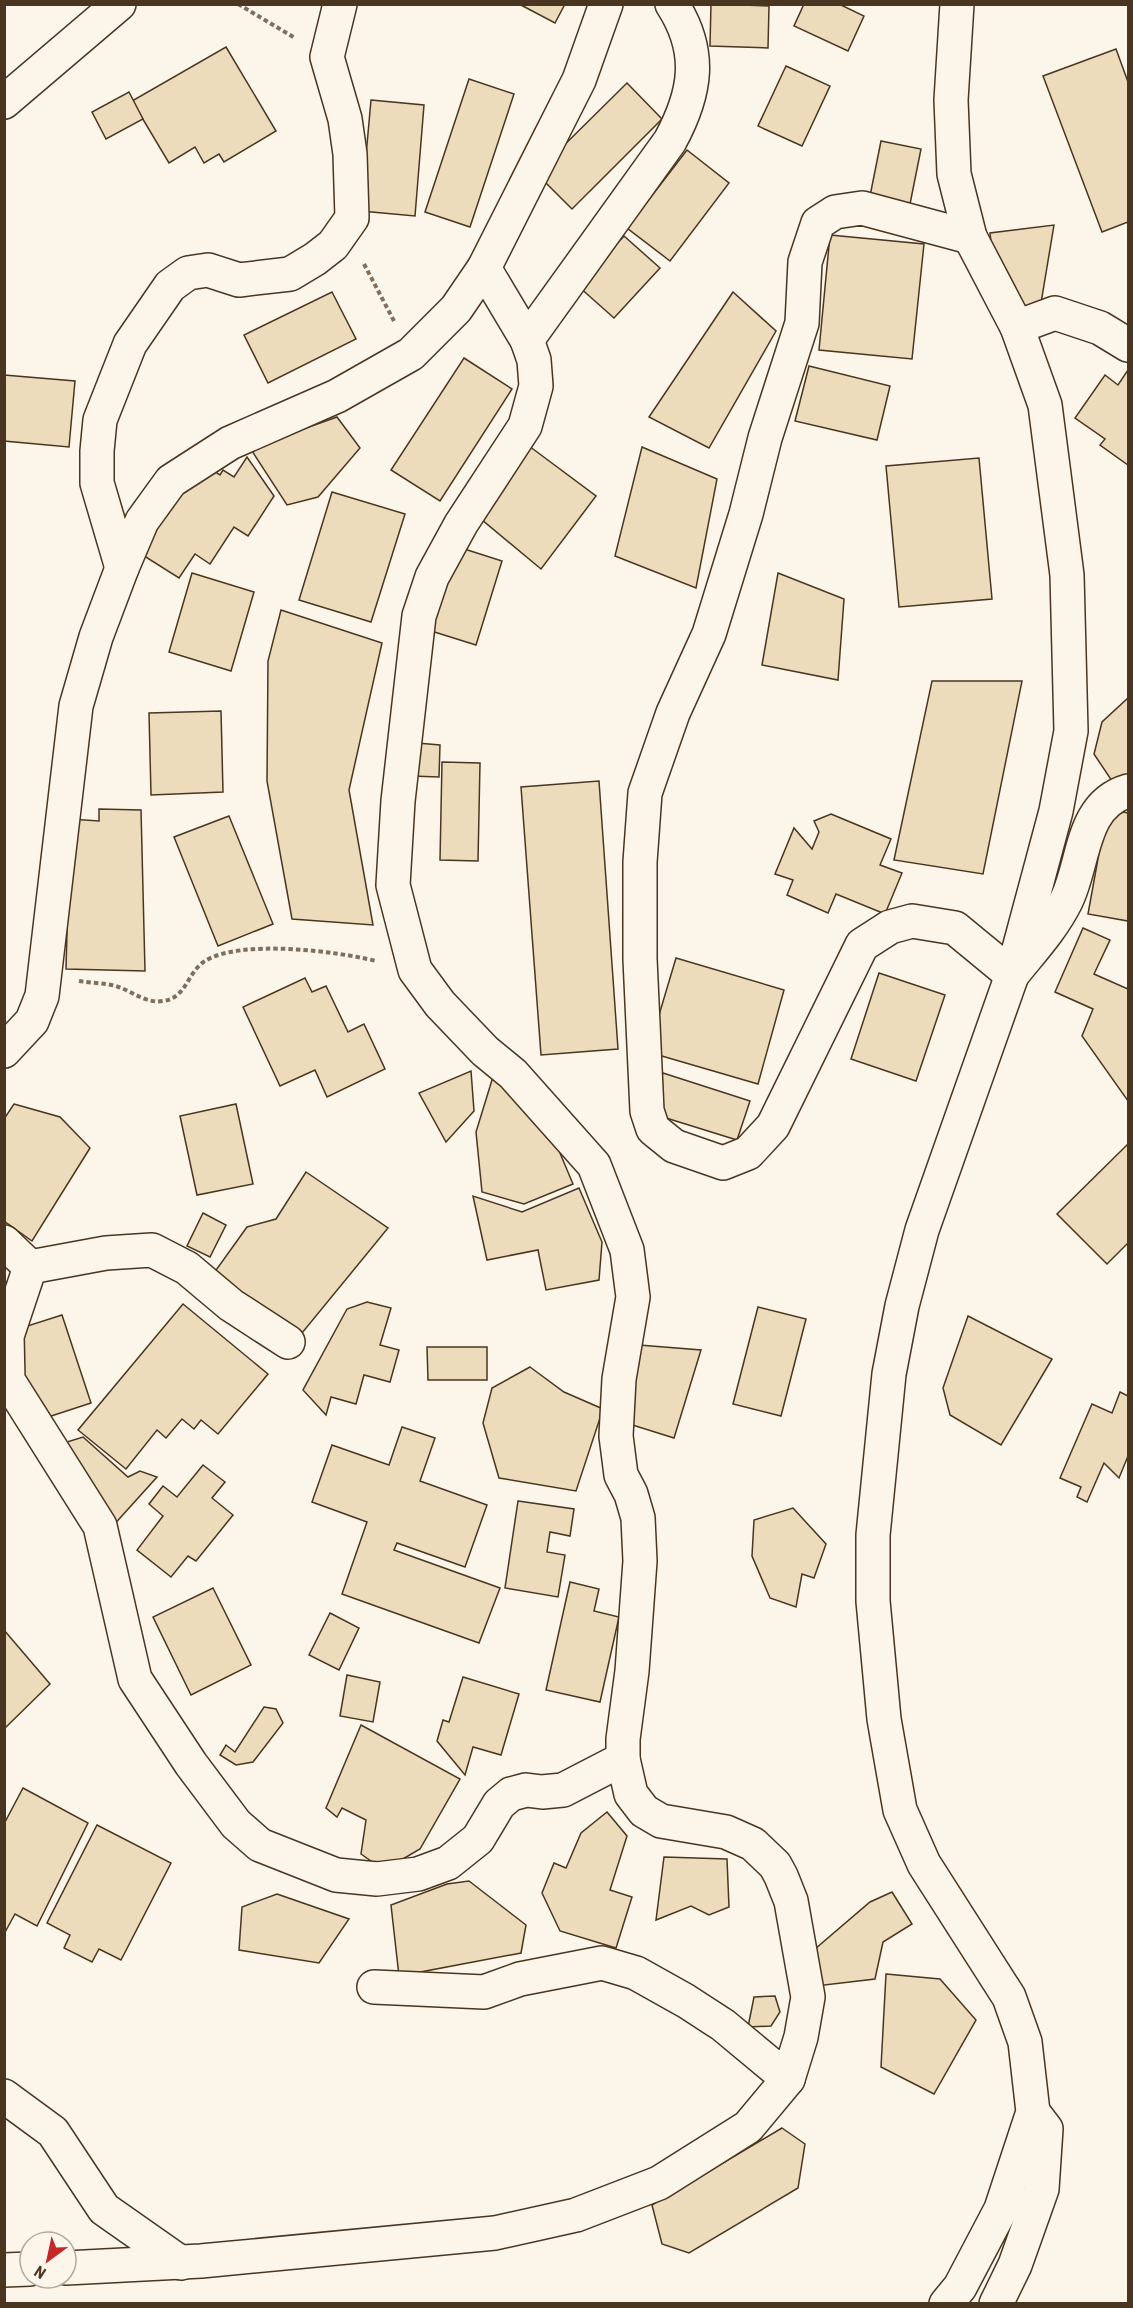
<svg xmlns="http://www.w3.org/2000/svg" width="1133" height="2308" viewBox="0 0 1133 2308" font-family="'Roboto Condensed',sans-serif">
  <style>
    .building { fill: #ecdcbc; stroke: #4a3520; stroke-width: 1.5 }
    .lines { fill: none; stroke-linecap: round; stroke-linejoin: round }
    .street-casing { stroke: #4a3520; stroke-width: 36 }
    .secondary-casing { stroke: #4a3520; stroke-width: 36 }
    .path { stroke: #7f6f5c; stroke-width: 4; stroke-dasharray: 4.5 3; stroke-linecap: butt }
    .street { stroke: #fbf6e9; stroke-width: 33 }
    .secondary { stroke: #fbf6e9; stroke-width: 33 }
  </style>
  <rect width="100%" height="100%" fill="#fbf6e9"/>
  <g class="building">
    <polygon points="519,4 565,4 555,23"/>
    <polygon points="711,4 769,6 768,48 710,46"/>
    <polygon points="804,4 839,4 864,16 848,51 794,26"/>
    <polygon points="226,47 276,131 224,162 219,154 204,163 195,147 169,163 132,101"/>
    <polygon points="1116,49 1128,82 1128,222 1102,232 1043,76"/>
    <polygon points="786,66 830,86 802,146 758,126"/>
    <polygon points="469,79 514,94 470,227 425,212"/>
    <polygon points="627,83 662,119 572,209 536,173"/>
    <polygon points="129,92 143,119 106,139 92,112"/>
    <polygon points="371,100 424,105 415,216 361,211"/>
    <polygon points="881,141 921,149 910,204 870,196"/>
    <polygon points="687,150 729,183 670,261 627,228"/>
    <polygon points="1054,225 1040,309 1025,310 992,251 990,233"/>
    <polygon points="830,235 924,244 912,359 819,350"/>
    <polygon points="624,236 660,268 614,318 578,286"/>
    <polygon points="332,292 356,339 268,383 244,335"/>
    <polygon points="733,292 776,331 709,448 649,417"/>
    <polygon points="464,358 512,389 440,501 391,470"/>
    <polygon points="809,366 890,386 877,440 795,421"/>
    <polygon points="1128,370 1128,465 1100,445 1105,439 1075,418 1105,375 1118,385"/>
    <polygon points="4,375 75,381 69,447 4,441"/>
    <polygon points="337,417 360,448 318,497 287,505 250,448"/>
    <polygon points="529,446 596,496 541,569 481,519"/>
    <polygon points="642,447 717,479 696,588 615,556"/>
    <polygon points="247,457 274,496 248,536 234,527 210,564 195,554 179,578 141,554 200,462 220,475 223,470 234,477"/>
    <polygon points="979,458 992,599 899,607 886,466"/>
    <polygon points="332,492 405,514 371,622 299,600"/>
    <polygon points="455,546 502,561 476,645 428,630"/>
    <polygon points="192,573 254,592 231,671 169,652"/>
    <polygon points="778,573 844,599 838,680 762,665"/>
    <polygon points="281,610 382,643 349,790 373,925 292,919 267,781 268,661"/>
    <polygon points="932,681 1022,681 983,874 894,860"/>
    <polygon points="1128,698 1128,782 1114,784 1094,754 1102,722"/>
    <polygon points="221,711 223,792 151,795 149,713"/>
    <polygon points="417,743 440,745 439,777 412,776"/>
    <polygon points="442,762 480,763 478,861 440,860"/>
    <polygon points="599,781 618,1049 541,1055 521,787"/>
    <polygon points="99,809 141,810 145,971 66,969 70,819 99,821"/>
    <polygon points="1107,809 1128,813 1128,921 1088,914"/>
    <polygon points="831,814 891,839 880,865 902,873 885,914 836,894 828,913 787,895 793,880 775,874 794,828 812,849 819,832 814,821"/>
    <polygon points="229,816 273,924 218,946 174,837"/>
    <polygon points="1083,928 1110,940 1094,974 1128,989 1128,1101 1082,1036 1093,1009 1055,992"/>
    <polygon points="676,958 784,990 758,1084 648,1052"/>
    <polygon points="879,973 945,995 916,1081 851,1059"/>
    <polygon points="305,978 312,992 326,986 348,1032 364,1024 385,1069 327,1097 315,1070 280,1086 243,1007"/>
    <polygon points="496,1067 544,1115 573,1184 524,1204 482,1192 476,1132"/>
    <polygon points="471,1071 474,1111 446,1142 419,1093"/>
    <polygon points="663,1073 750,1101 737,1140 650,1113"/>
    <polygon points="14,1104 60,1117 90,1148 32,1241 4,1221 4,1119"/>
    <polygon points="236,1104 253,1184 197,1195 180,1116"/>
    <polygon points="1128,1144 1128,1243 1107,1264 1057,1214"/>
    <polygon points="306,1172 388,1228 293,1344 214,1273 247,1227 276,1219"/>
    <polygon points="579,1188 602,1242 599,1280 546,1290 538,1250 487,1260 473,1196 522,1212"/>
    <polygon points="203,1213 226,1225 210,1257 187,1246"/>
    <polygon points="367,1302 391,1308 380,1345 399,1350 390,1382 364,1375 356,1404 331,1397 326,1415 303,1390 347,1309"/>
    <polygon points="183,1304 268,1374 218,1434 201,1420 194,1429 182,1419 166,1438 157,1430 126,1469 78,1430"/>
    <polygon points="758,1307 806,1319 781,1416 733,1404"/>
    <polygon points="62,1315 91,1403 45,1418 38,1396 27,1400 10,1349 21,1328"/>
    <polygon points="968,1316 1052,1359 1001,1445 950,1415 943,1388"/>
    <polygon points="639,1345 701,1350 674,1438 626,1423"/>
    <polygon points="427,1347 487,1347 487,1380 428,1380"/>
    <polygon points="530,1367 564,1392 603,1409 576,1491 499,1478 483,1423 492,1388"/>
    <polygon points="1120,1392 1128,1396 1128,1456 1119,1478 1104,1463 1087,1502 1077,1497 1081,1487 1060,1478 1092,1404 1112,1413"/>
    <polygon points="402,1427 435,1438 420,1481 487,1505 465,1567 397,1543 394,1550 500,1588 479,1643 342,1594 367,1522 312,1502 332,1445 389,1465"/>
    <polygon points="83,1437 128,1477 140,1471 157,1477 111,1528 51,1447"/>
    <polygon points="203,1465 225,1482 212,1498 233,1515 196,1561 188,1556 171,1577 137,1550 163,1516 149,1504 163,1486 177,1497"/>
    <polygon points="518,1501 574,1509 570,1536 550,1532 547,1552 565,1555 558,1597 505,1588"/>
    <polygon points="793,1508 826,1544 814,1578 802,1574 796,1607 770,1598 752,1556 754,1520"/>
    <polygon points="570,1582 599,1589 594,1611 619,1617 600,1702 546,1690"/>
    <polygon points="213,1588 251,1665 191,1695 153,1617"/>
    <polygon points="330,1613 359,1628 339,1670 309,1655"/>
    <polygon points="4,1630 50,1684 4,1729"/>
    <polygon points="347,1675 380,1682 373,1722 340,1716"/>
    <polygon points="463,1677 519,1694 501,1755 473,1747 465,1775 437,1741 443,1720 449,1722"/>
    <polygon points="264,1707 276,1709 283,1723 253,1762 236,1765 220,1755 226,1745 235,1752"/>
    <polygon points="361,1725 460,1779 420,1849 384,1870 361,1854 366,1820 342,1808 337,1817 326,1808"/>
    <polygon points="23,1788 88,1823 37,1926 15,1914 4,1934 4,1824"/>
    <polygon points="607,1812 627,1836 610,1890 632,1897 616,1948 560,1931 542,1893 554,1863 566,1868 581,1833"/>
    <polygon points="97,1825 171,1863 121,1960 99,1949 92,1962 64,1948 70,1935 47,1923"/>
    <polygon points="664,1857 727,1859 729,1907 709,1915 691,1906 656,1920"/>
    <polygon points="469,1881 526,1925 521,1953 399,1976 391,1905 447,1884"/>
    <polygon points="892,1892 912,1924 883,1942 875,1979 816,1986 808,1955 870,1902"/>
    <polygon points="277,1894 349,1919 319,1963 239,1950 242,1907"/>
    <polygon points="886,1974 940,1979 976,2020 934,2094 881,2067"/>
    <polygon points="775,1996 780,2012 771,2026 748,2027 754,1997"/>
    <polygon points="782,2128 805,2144 798,2188 689,2253 662,2244 652,2205"/>
  </g>
  <g class="lines">
    <g class="street-casing">
      <g id="street">
        <polyline points="4,102 119,4"/>
        <path d="M970 237 862 208 835 212 818 223 805 262 802 323 765 438 746 514 709 634 673 713 645 793 640 862V959L647 1111 653 1129 674 1146 723 1163 748 1153 773 1126 862 945 890 927 912 921 955 928 1012 975C1031 951 1052 929 1066 901 1085 863 1080 805 1128 791"/>
        <polyline points="1017,327 1055,313 1100,328 1128,345"/>
        <path d="M527 340 670 141C696 93 703 52 672 4"/>
        <polyline points="122,568 97,483 97,451 100,420 130,344 170,286 188,273 208,270 239,280 290,274 315,259 333,245 352,218 350,154 345,119 327,57 340,4"/>
        <polyline points="4,1242 30,1267 7,1336 8,1380 100,1526 135,1679 191,1764 236,1824 260,1845 336,1875 377,1879 418,1874 448,1863 478,1839 499,1804 511,1794 526,1790 542,1792 563,1790 623,1759"/>
        <polyline points="30,1267 106,1253 152,1250 187,1268 231,1305 288,1342"/>
        <polyline points="374,1987 484,1992 520,1979 602,1963 636,1973 686,2001 723,2025 788,2079 801,2037 808,1997 791,1901 781,1876 775,1865 753,1844 726,1832 661,1821 644,1811 631,1794 623,1759 623,1739 632,1671 640,1561 638,1518 631,1494 621,1475 616,1436 619,1379 633,1297 627,1250 594,1165 513,1074 485,1051 440,1004 415,970 393,885 398,801 419,616 432,577 461,524 525,426 536,386 534,360 527,340 484,268"/>
        <polyline points="4,2096 53,2132 104,2209 181,2263"/>
        <polyline points="66,2268 201,2261 495,2233 576,2215 659,2183 748,2127 788,2079"/>
        <polyline points="4,2270 30,2269"/>
        <polyline points="996,2304 1015,2265 1042,2189 1046,2129 1033,2112"/>
      </g>
    </g>
    <g class="secondary-casing">
      <g id="secondary">
        <polyline points="4,1051 32,1021 42,996 76,706 96,637 122,568 142,521 171,481 230,443 337,396 411,354 456,309 484,268 579,80 606,4"/>
        <polyline points="946,2304 960,2287 1001,2209 1033,2112 1025,2042 1009,1997 924,1864 900,1810 884,1719 873,1601 873,1535 889,1374 902,1306 922,1230 1012,975 1056,811 1071,731 1067,575 1045,405 1017,327 970,237 954,174 951,100 957,4"/>
      </g>
    </g>
    <g class="path">
      <polyline points="238,4 295,38"/>
      <polyline points="364,264 394,321"/>
      <path d="M79 981C91 983 105 983 116 986 132 991 146 1004 163 1001 187 998 187 972 205 961 240 939 336 951 376 961"/>
    </g>
    <use href="#street" class="street"/>
    <use href="#secondary" class="secondary"/>
  </g>
  <rect width="1133" height="2308" fill="none" stroke="#4a3520" stroke-width="12"/>
  <g transform="translate(48 2260) rotate(213)"><circle r="28" fill="#fbf6e9" stroke="#b4a999" stroke-width="1.5"/>
  <path d="M0-4.5L10 22L0 15L-10 22Z" fill="#c62828"/>
  <text y="-9" font-size="16" font-weight="bold" text-anchor="middle" fill="#4a3520">N</text>
  </g>
</svg>
